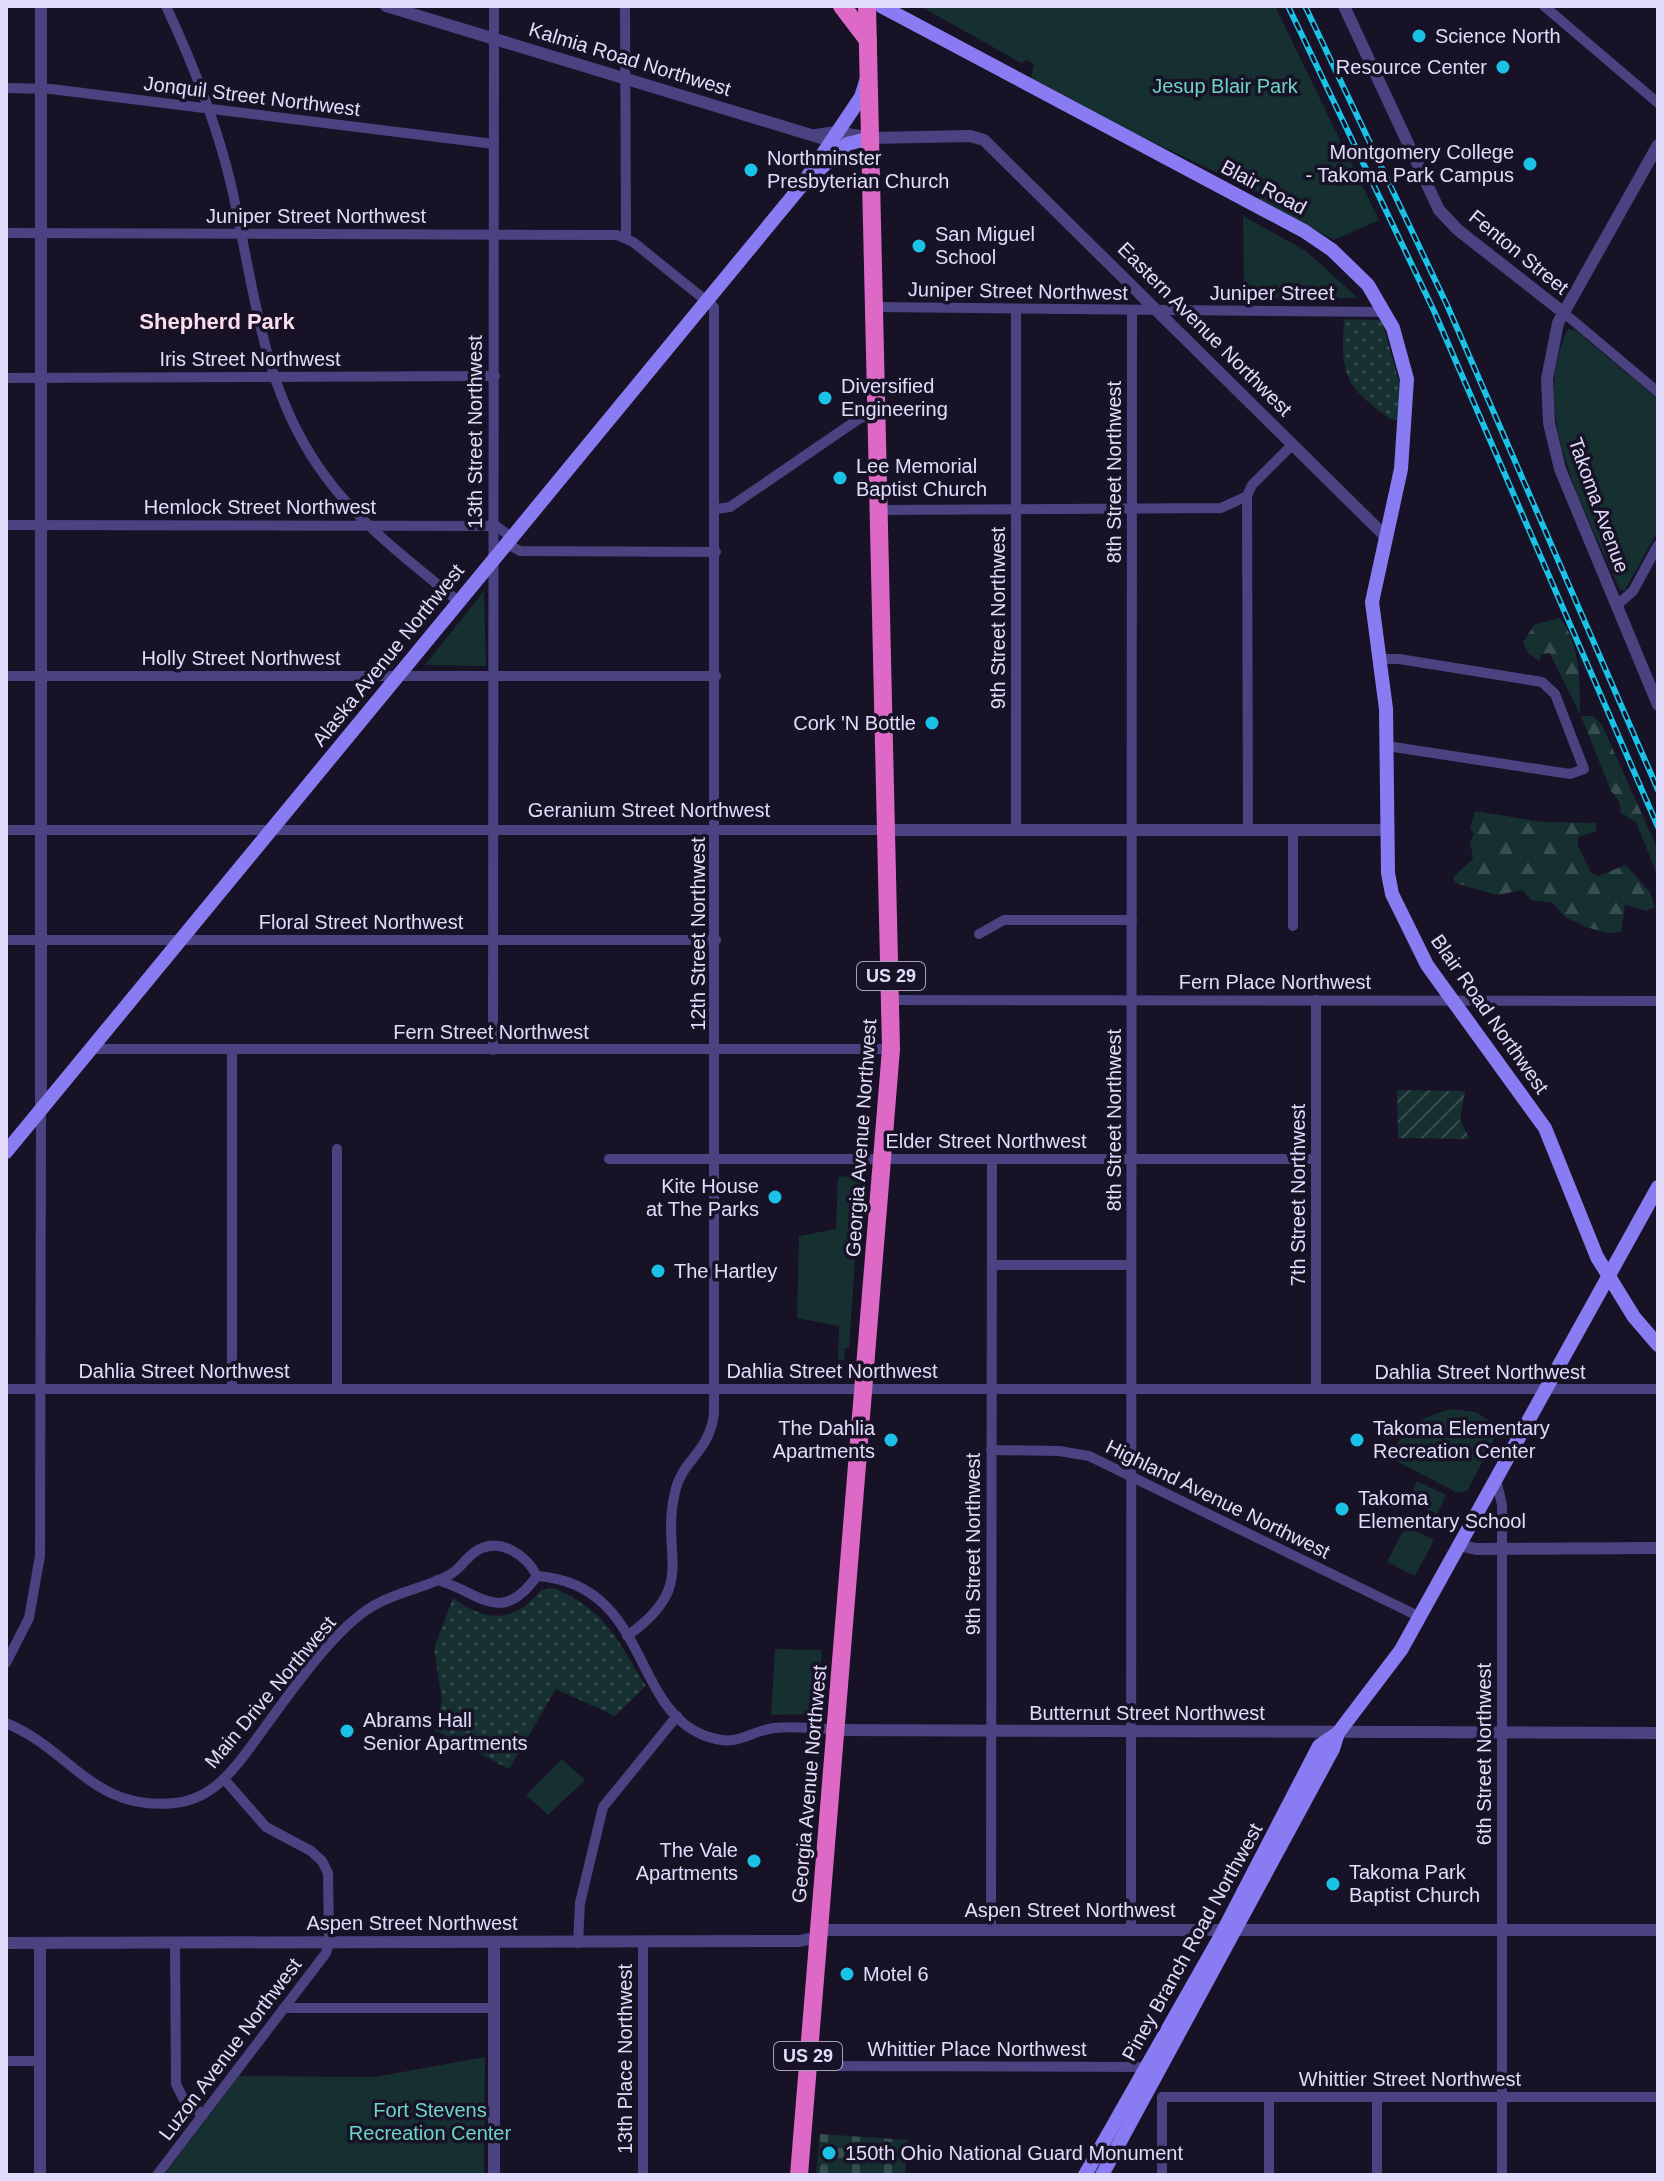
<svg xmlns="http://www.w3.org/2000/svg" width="1664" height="2181" viewBox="0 0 1664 2181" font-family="Helvetica,sans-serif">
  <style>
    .grass { fill: url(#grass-dots) }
    .forest { fill: url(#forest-firs) }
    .cemetery { fill: url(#cemetery-stones) }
    .park { fill: #162f30 }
    .garden { fill: url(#garden-furrows) }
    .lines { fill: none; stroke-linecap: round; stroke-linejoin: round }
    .minor { stroke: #4a4281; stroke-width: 10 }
    .tertiary { stroke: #4a4281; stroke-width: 12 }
    .secondary { stroke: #897cf2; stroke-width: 14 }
    .trunk { stroke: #de68c6; stroke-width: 18 }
    .rail-casing { stroke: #1ac2e8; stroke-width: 6 }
    .rail { stroke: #171226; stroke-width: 3; stroke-dasharray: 9; stroke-linecap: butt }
    .poi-dot { fill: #1ac2e8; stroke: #171226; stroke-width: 3 }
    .labels { text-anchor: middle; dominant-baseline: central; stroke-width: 7; stroke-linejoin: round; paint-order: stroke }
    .shield { fill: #171226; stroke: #a59fbb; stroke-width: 2 }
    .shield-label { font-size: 18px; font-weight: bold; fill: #e2dbfb }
    .poi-label { font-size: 20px; fill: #e2dbfb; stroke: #171226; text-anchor: start }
    .street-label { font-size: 20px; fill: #e2dbfb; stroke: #171226 }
    .park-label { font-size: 20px; fill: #6dd5c4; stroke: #171226 }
    .neighbourhood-label { font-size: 22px; font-weight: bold; fill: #fcddee; stroke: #171226 }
  </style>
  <defs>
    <pattern id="grass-dots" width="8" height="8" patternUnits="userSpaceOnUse" patternTransform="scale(2)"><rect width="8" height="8" fill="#162f30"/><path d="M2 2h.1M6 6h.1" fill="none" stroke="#384d4f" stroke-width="1.8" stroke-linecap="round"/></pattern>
    <pattern id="forest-firs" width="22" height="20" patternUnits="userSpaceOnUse" patternTransform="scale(2)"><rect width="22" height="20" fill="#162f30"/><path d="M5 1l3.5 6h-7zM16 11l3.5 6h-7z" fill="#384d4f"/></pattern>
    <pattern id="cemetery-stones" width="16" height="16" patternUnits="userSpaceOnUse" patternTransform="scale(2)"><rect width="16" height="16" fill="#162f30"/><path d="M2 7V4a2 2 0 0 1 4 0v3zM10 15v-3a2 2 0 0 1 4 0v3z" fill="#384d4f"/></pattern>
    <pattern id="garden-furrows" width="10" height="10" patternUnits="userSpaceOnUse" patternTransform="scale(2)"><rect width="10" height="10" fill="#162f30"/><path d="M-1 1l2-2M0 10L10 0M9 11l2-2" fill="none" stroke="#384d4f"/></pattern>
  </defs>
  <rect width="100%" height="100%" fill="#171226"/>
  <g class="grass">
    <path d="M1344 319 1379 320 1383 324 1401 389 1399 419 1392 420C1343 386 1341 375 1344 319Z"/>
    <path d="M554 1588C608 1612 616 1638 646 1686L615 1716 556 1689 509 1769 435 1730 442 1701 434 1648 453 1598C486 1622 514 1624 541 1590Z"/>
  </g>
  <g class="forest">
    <path d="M1560 618C1580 642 1580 684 1580 715L1550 653 1542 654 1539 661 1528 653 1523 642 1535 624Z"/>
    <polygon points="1581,716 1593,716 1602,725 1658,850 1658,877 1636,822 1621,813 1619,801 1611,791"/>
    <polygon points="1475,811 1543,822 1596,823 1596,831 1578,837 1578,846 1591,873 1598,876 1626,865 1650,892 1655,907 1646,911 1625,905 1621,932 1608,933 1586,927 1565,917 1553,903 1531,900 1523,890 1497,895 1455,883 1453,877 1473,859 1470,841 1474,834 1470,828"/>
  </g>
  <polygon class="cemetery" points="820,2134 908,2140 905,2175 816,2175"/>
  <g class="park">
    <polygon points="920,6 1275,6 1379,220 1334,240 1260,200 1257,192 1134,133 1031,78 1034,64 1027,60 1021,63"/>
    <polygon points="1243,216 1306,251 1358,298 1244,298"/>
    <path d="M1568 329 1575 330 1658 399V531L1625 590H1620C1588 514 1526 413 1568 329Z"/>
    <polygon points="484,591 486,666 425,665"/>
    <polygon points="861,1175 849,1348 845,1348 844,1360 838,1360 839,1326 797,1318 799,1236 836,1229 838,1177"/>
    <path d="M1452 1409 1476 1412 1500 1428 1467 1491 1458 1493 1390 1458C1402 1427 1421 1417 1452 1409Z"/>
    <polygon points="1417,1481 1446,1495 1437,1514 1408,1500"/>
    <polygon points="1406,1525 1434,1540 1415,1576 1387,1562"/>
    <polygon points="775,1649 822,1650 817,1714 771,1715"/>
    <polygon points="562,1759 585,1780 548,1815 526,1795"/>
    <polygon points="485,2057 484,2175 164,2175 239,2076 375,2077"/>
  </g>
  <polygon class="garden" points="1397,1090 1465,1091 1460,1120 1470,1139 1398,1138"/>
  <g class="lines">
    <g class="minor">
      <path d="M166 6C193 64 218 127 232 189 254 286 261 383 318 466 355 521 408 560 458 601"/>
      <polyline points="625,6 626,237"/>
      <polyline points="1544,6 1658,103"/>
      <polyline points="6,88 51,89 494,144"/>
      <path d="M6 233 617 235 633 242 714 307V1413C710 1451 684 1459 676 1488 658 1556 701 1584 627 1636"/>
      <polyline points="876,307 1384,312"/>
      <polyline points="1016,311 1016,830"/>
      <polyline points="1564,313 1658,392"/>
      <polyline points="6,378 495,376"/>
      <polyline points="1247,496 1248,830"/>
      <polyline points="716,509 730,507 860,418 878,416"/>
      <polyline points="880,510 1221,508 1247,496 1252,485 1293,444"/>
      <polyline points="6,525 496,526 511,537"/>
      <polyline points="506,543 520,551 716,552"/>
      <polyline points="1616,606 1633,591 1658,545"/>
      <polyline points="1379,659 1399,659 1542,682 1555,694 1584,769 1570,774 1387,746"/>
      <polyline points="6,676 716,676"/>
      <polyline points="6,830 888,830"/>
      <polyline points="1293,926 1293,830"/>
      <polyline points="979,934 1004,920 1132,920"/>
      <polyline points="6,940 716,940"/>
      <polyline points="892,1000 1658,1001"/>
      <polyline points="91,1049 891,1049"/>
      <polyline points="232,1049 232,1389"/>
      <polyline points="493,1050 494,6"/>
      <polyline points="337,1149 337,1388"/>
      <polyline points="609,1159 1316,1159"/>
      <polyline points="992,1265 1131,1265"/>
      <polyline points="6,1389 1658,1389"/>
      <polyline points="1316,1389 1316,1000"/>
      <polyline points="991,1450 1059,1451 1089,1456 1420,1617"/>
      <polyline points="1496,1479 1502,1505 1502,2175"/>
      <path d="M537 1576C648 1584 631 1706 703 1735 739 1749 745 1732 774 1728 794 1726 816 1728 836 1730"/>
      <path d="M437 1580C481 1592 500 1627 537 1576"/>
      <polyline points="6,1663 29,1618 40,1556 41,1109"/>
      <path d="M6 1723C72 1750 93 1812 175 1803 214 1799 236 1767 257 1738 285 1700 333 1629 373 1606 397 1591 427 1588 451 1574 461 1568 467 1556 478 1550 501 1537 527 1556 537 1576"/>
      <polyline points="1131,1929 1132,311"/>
      <polyline points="991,1930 992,1159"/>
      <polyline points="175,1943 176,2084 184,2100 203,2115"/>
      <polyline points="578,1943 580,1903 603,1807 677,1716"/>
      <polyline points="284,2008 494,2008"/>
      <polyline points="6,2061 40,2061"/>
      <polyline points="808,2066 1146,2067"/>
      <polyline points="157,2175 326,1953 329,1943 328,1873 322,1861 311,1851 266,1827 224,1779"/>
      <polyline points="643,2175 643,1943"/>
      <polyline points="1162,2175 1162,2097 1658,2097"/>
      <polyline points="1269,2175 1269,2097"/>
      <polyline points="1377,2175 1377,2097"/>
    </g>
    <g class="tertiary">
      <polyline points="41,6 41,1109"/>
      <polyline points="386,6 821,138"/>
      <polyline points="1344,6 1439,210 1458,230 1564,313"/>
      <polyline points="816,135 836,132 871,138 970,136 984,140 1385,536"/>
      <polyline points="1658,145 1558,323 1547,379 1549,423 1560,469 1658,705"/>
      <polyline points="889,830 1388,830"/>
      <polyline points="1459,1545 1476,1549 1658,1548"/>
      <polyline points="836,1730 1658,1733"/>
      <polyline points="818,1930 1658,1930"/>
      <polyline points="6,1943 800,1941 817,1937"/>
      <polyline points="494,1943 494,2175"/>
      <polyline points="40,2175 40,1943"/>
    </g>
    <g class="secondary">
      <polyline points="881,6 1304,231 1332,250 1368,285 1393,328 1407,379 1401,469 1372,602 1386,709 1388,873 1392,894 1427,965 1545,1128 1597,1257 1634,1317 1658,1345"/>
      <polyline points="808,180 847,144 871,138"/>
      <polyline points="6,1152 802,185 861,97 866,81"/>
      <polyline points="1085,2175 1219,1939 1319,1746 1338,1733 1401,1650 1658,1187"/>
      <polyline points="1102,2175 1333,1749 1338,1733"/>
    </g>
    <g class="trunk">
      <polyline points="842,6 868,40"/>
      <polyline points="799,2175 891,1049 867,6"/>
    </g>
    <g class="rail-casing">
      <g id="rail">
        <polyline points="1288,6 1434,311 1658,827"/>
        <polyline points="1305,6 1447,305 1658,790"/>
      </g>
    </g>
    <use href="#rail" class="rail"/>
  </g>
  <g class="poi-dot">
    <circle cx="1419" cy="36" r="8"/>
    <circle cx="1503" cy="67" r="8"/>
    <circle cx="1530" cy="164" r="8"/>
    <circle cx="751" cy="170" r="8"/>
    <circle cx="919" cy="246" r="8"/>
    <circle cx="825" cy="398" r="8"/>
    <circle cx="840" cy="478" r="8"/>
    <circle cx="932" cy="723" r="8"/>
    <circle cx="775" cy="1197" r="8"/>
    <circle cx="658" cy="1271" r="8"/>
    <circle cx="891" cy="1440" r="8"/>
    <circle cx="1357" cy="1440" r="8"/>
    <circle cx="1342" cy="1509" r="8"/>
    <circle cx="347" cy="1731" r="8"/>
    <circle cx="754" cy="1861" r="8"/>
    <circle cx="1333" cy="1884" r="8"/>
    <circle cx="847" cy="1974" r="8"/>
    <circle cx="829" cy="2153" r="8"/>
  </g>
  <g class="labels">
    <g class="shield">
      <rect x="857" y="962" width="68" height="28" rx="6"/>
      <rect x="774" y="2042" width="68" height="28" rx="6"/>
    </g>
    <g class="shield-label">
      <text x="891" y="976">US 29</text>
      <text x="808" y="2056">US 29</text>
    </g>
    <g class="poi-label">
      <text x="1435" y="36">Science North</text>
      <text x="1487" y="67" text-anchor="end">Resource Center</text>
      <text x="1514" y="152" text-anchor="end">Montgomery College<tspan x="1514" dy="23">- Takoma Park Campus</tspan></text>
      <text x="767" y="158">Northminster<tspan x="767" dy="23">Presbyterian Church</tspan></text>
      <text x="935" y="234">San Miguel<tspan x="935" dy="23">School</tspan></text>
      <text x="841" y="386">Diversified<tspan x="841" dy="23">Engineering</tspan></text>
      <text x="856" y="466">Lee Memorial<tspan x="856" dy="23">Baptist Church</tspan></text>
      <text x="916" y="723" text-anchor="end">Cork 'N Bottle</text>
      <text x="759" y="1186" text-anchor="end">Kite House<tspan x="759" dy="23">at The Parks</tspan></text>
      <text x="674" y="1271">The Hartley</text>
      <text x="875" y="1428" text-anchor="end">The Dahlia<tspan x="875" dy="23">Apartments</tspan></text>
      <text x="1373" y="1428">Takoma Elementary<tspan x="1373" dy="23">Recreation Center</tspan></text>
      <text x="1358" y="1498">Takoma<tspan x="1358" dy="23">Elementary School</tspan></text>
      <text x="363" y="1720">Abrams Hall<tspan x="363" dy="23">Senior Apartments</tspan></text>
      <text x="738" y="1850" text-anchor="end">The Vale<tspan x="738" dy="23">Apartments</tspan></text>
      <text x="1349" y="1872">Takoma Park<tspan x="1349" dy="23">Baptist Church</tspan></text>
      <text x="863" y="1974">Motel 6</text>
      <text x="845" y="2153">150th Ohio National Guard Monument</text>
    </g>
    <g class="street-label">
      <text transform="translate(630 59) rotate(17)">Kalmia Road Northwest</text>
      <text transform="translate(252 96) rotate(7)">Jonquil Street Northwest</text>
      <text transform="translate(1264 187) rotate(28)">Blair Road</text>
      <text x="316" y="216">Juniper Street Northwest</text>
      <text transform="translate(1519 252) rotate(39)">Fenton Street</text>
      <text transform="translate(1018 291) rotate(1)">Juniper Street Northwest</text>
      <text x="1272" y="293">Juniper Street</text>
      <text transform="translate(1205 329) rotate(45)">Eastern Avenue Northwest</text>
      <text x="250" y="359">Iris Street Northwest</text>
      <text transform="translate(475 432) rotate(-90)">13th Street Northwest</text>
      <text transform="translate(1114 472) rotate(-90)">8th Street Northwest</text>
      <text transform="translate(1599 505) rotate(70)">Takoma Avenue</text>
      <text x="260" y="507">Hemlock Street Northwest</text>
      <text transform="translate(998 618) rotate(-90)">9th Street Northwest</text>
      <text transform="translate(388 655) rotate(-51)">Alaska Avenue Northwest</text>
      <text x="241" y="658">Holly Street Northwest</text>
      <text x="649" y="810">Geranium Street Northwest</text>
      <text x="361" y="922">Floral Street Northwest</text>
      <text transform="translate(698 934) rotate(-90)">12th Street Northwest</text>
      <text x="1275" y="982">Fern Place Northwest</text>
      <text transform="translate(1490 1014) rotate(55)">Blair Road Northwest</text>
      <text x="491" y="1032">Fern Street Northwest</text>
      <text transform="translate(1114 1120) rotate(-90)">8th Street Northwest</text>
      <text transform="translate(861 1138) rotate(-86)">Georgia Avenue Northwest</text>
      <text x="986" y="1141">Elder Street Northwest</text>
      <text transform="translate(1298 1195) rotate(-90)">7th Street Northwest</text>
      <text x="184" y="1371">Dahlia Street Northwest</text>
      <text x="832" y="1371">Dahlia Street Northwest</text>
      <text x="1480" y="1372">Dahlia Street Northwest</text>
      <text transform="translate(1218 1499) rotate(26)">Highland Avenue Northwest</text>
      <text transform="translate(973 1544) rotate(-90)">9th Street Northwest</text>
      <text transform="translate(270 1692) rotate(-50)">Main Drive Northwest</text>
      <text x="1147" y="1713">Butternut Street Northwest</text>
      <text transform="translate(1484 1754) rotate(-90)">6th Street Northwest</text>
      <text transform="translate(809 1784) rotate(-85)">Georgia Avenue Northwest</text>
      <text x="1070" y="1910">Aspen Street Northwest</text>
      <text x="412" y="1923">Aspen Street Northwest</text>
      <text transform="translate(1192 1942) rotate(-61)">Piney Branch Road Northwest</text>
      <text transform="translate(230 2049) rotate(-53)">Luzon Avenue Northwest</text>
      <text x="977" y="2049">Whittier Place Northwest</text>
      <text transform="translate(625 2059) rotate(-90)">13th Place Northwest</text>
      <text x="1410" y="2079">Whittier Street Northwest</text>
    </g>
    <g class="park-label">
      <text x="1225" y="86">Jesup Blair Park</text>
      <text x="430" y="2110">Fort Stevens<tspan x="430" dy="23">Recreation Center</tspan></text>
    </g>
    <g class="neighbourhood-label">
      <text x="217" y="321">Shepherd Park</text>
    </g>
  </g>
  <rect width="1664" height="2181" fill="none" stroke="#e2dbfb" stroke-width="16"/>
</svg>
